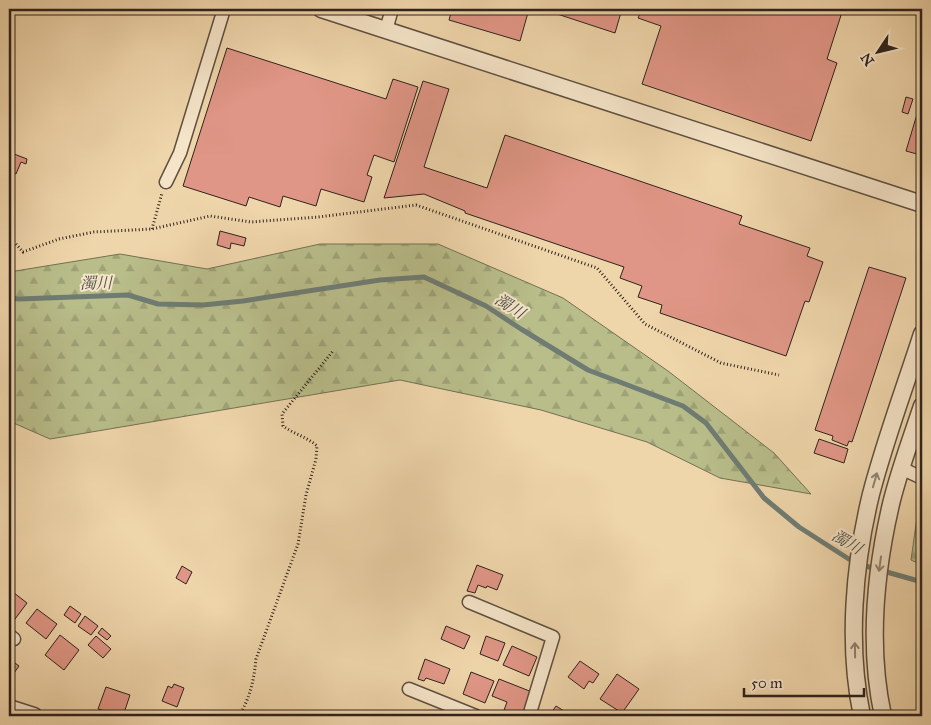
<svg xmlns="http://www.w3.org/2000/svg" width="931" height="725" viewBox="0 0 931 725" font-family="'IM FELL Great Primer','Noto Serif JP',serif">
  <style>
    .forest { fill: url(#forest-firs); stroke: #747054 }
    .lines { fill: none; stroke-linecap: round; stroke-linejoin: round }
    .stream { stroke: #6f7c73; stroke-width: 5 }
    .building { fill: #e09686; stroke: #2f221d }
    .minor-casing { stroke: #5f4f40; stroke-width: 15 }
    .tertiary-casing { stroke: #5f4f40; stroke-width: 19 }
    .path { stroke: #2f221d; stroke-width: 3; stroke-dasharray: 1 2.5; stroke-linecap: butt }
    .minor { stroke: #f5e4c8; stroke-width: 12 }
    .tertiary { stroke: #f5e4c8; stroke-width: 16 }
    .oneway { stroke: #928372 }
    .labels { text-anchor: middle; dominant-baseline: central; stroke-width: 4; stroke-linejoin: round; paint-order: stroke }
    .water-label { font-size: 16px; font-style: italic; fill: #4f4f48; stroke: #f5e4c8 }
  </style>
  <defs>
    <pattern id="forest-firs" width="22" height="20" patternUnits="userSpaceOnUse" patternTransform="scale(1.25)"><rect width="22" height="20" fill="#b8bd8a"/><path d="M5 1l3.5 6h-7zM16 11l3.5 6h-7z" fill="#9ea277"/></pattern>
  </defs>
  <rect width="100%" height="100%" fill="#efd5aa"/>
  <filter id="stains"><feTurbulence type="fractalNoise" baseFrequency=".004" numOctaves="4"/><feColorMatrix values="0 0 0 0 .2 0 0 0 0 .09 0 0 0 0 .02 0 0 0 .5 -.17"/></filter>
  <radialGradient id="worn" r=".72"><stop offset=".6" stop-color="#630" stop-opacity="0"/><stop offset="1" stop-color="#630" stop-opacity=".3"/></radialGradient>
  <g class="forest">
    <polygon points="320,244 438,244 563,298 668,371 774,453 811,494 720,478 647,442 541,410 400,380 50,439 9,421 9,272 120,254 207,269"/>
    <polygon points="921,489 922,489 922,565 911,560"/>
  </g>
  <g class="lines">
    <polyline class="stream" points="9,298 19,299 128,295 158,304 203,305 243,301 380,280 424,277 486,306 521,329 588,370 683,406 706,423 764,498 799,527 855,563 922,582"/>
  </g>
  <g class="building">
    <polygon points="452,9 529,9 520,41 449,20"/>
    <polygon points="542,9 622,9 615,33"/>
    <polygon points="642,9 843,9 827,59 837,63 811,141 642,84 661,26 638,18"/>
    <polygon points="913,9 922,9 922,25"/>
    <polygon points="227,48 386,99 393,79 418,87 394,162 374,155 367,175 372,177 364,202 321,189 316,206 283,196 280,207 249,197 246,206 183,186"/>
    <polygon points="423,81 449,89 424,167 487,188 505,135 742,216 739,224 810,248 807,256 823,262 809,302 805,301 786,356 660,313 662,305 638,297 642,286 620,278 624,267 465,213 465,211 424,194 384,198"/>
    <polygon points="906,97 913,99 908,114 902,112"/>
    <polygon points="920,104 922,104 922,139 917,154 906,151"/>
    <polygon points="14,154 27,159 26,164 21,162 16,174 9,171"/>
    <polygon points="220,231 246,238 244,246 231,243 230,249 217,245"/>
    <polygon points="869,267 906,278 852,442 849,441 847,446 832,440 833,436 815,430"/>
    <polygon points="819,439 848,449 844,463 814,453"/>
    <polygon points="477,565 503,575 497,590 487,586 486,588 478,585 475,593 467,591"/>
    <polygon points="182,566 192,572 186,584 176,578"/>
    <polygon points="9,589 27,603 15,619 9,615"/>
    <polygon points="70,606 81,614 75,623 64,615"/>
    <polygon points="37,609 57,624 46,639 26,623"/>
    <polygon points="85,616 98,626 91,635 78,626"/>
    <polygon points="446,626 470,636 464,649 441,639"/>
    <polygon points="102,628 111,636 107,640 98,633"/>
    <polygon points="60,635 79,650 64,670 45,655"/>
    <polygon points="96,636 111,649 103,658 88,645"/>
    <polygon points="486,636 505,643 498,661 480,654"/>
    <polygon points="512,646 537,657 529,676 503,665"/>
    <polygon points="425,659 450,669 444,684 426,678 424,681 418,679"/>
    <polygon points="11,660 19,666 9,680 9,663"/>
    <polygon points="580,661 599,674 593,683 589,681 584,689 568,677"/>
    <polygon points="471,672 494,681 485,703 463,694"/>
    <polygon points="617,674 639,689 622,713 600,699"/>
    <polygon points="499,679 532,692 523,716 511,716 503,713 507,702 492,696"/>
    <polygon points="174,684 184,688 177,707 162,701 168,686 172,688"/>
    <polygon points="106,687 130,695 123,716 98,709"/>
    <polygon points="556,706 572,716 549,716"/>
  </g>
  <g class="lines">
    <g class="minor-casing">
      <g id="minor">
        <polyline points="386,30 392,9"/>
        <polyline points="166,182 180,153 224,9"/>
        <polyline points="901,468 922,478"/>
        <polyline points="469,602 553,637 529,716"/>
        <polyline points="9,635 14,639"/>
        <polyline points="409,689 476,716"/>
      </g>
    </g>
    <g class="tertiary-casing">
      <g id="tertiary">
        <polyline points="321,9 922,204"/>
        <polyline points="9,708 34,716"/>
        <path d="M862 716C847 645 854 564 871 494 885 440 905 387 922 334"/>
        <path d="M883 716C868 647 875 573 891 504 899 471 911 439 922 406"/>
      </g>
    </g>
    <g class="path">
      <polyline points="152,229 162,193"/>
      <polyline points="9,236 23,252 59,239 94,232 152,229 210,216 251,222 318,217 416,205 597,268 645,324 721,363 779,375"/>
      <path d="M239 716C250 698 254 680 256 659L298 544 306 495 316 459 317 446C307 437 294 434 283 426L282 414 333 351"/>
    </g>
    <use href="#minor" class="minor"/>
    <use href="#tertiary" class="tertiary"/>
  </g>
  <defs><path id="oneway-shaft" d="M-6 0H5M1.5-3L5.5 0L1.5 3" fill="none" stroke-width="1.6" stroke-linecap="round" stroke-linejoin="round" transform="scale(1.25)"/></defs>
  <g class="oneway">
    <use href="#oneway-shaft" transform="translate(875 480) rotate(-74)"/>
    <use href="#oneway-shaft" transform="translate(880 564) rotate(98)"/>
    <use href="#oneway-shaft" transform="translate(855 650) rotate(-91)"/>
  </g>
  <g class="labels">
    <g class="water-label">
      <text transform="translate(96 283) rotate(-1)">濁川</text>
      <text transform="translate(510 306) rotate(32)">濁川</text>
      <text transform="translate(847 542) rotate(30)">濁川</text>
    </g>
  </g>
  <rect width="931" height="725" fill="none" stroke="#efd5aa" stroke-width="30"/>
  <rect x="10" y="10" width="911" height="705" fill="none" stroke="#2f221d" stroke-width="2.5"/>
  <rect x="15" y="15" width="901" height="695" fill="none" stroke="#2f221d"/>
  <g transform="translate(878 52) rotate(235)" stroke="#f5e4c8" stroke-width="4" paint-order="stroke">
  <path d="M0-4L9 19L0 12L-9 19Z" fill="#2f221d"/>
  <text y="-8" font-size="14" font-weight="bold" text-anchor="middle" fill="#2f221d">N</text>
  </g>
  <path d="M744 688v8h120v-8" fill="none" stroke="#2f221d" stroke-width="2.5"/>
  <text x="751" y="688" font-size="15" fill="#2f221d" stroke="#f5e4c8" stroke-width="4" paint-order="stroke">50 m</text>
  <rect width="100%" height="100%" filter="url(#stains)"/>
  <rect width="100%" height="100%" fill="url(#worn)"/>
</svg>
